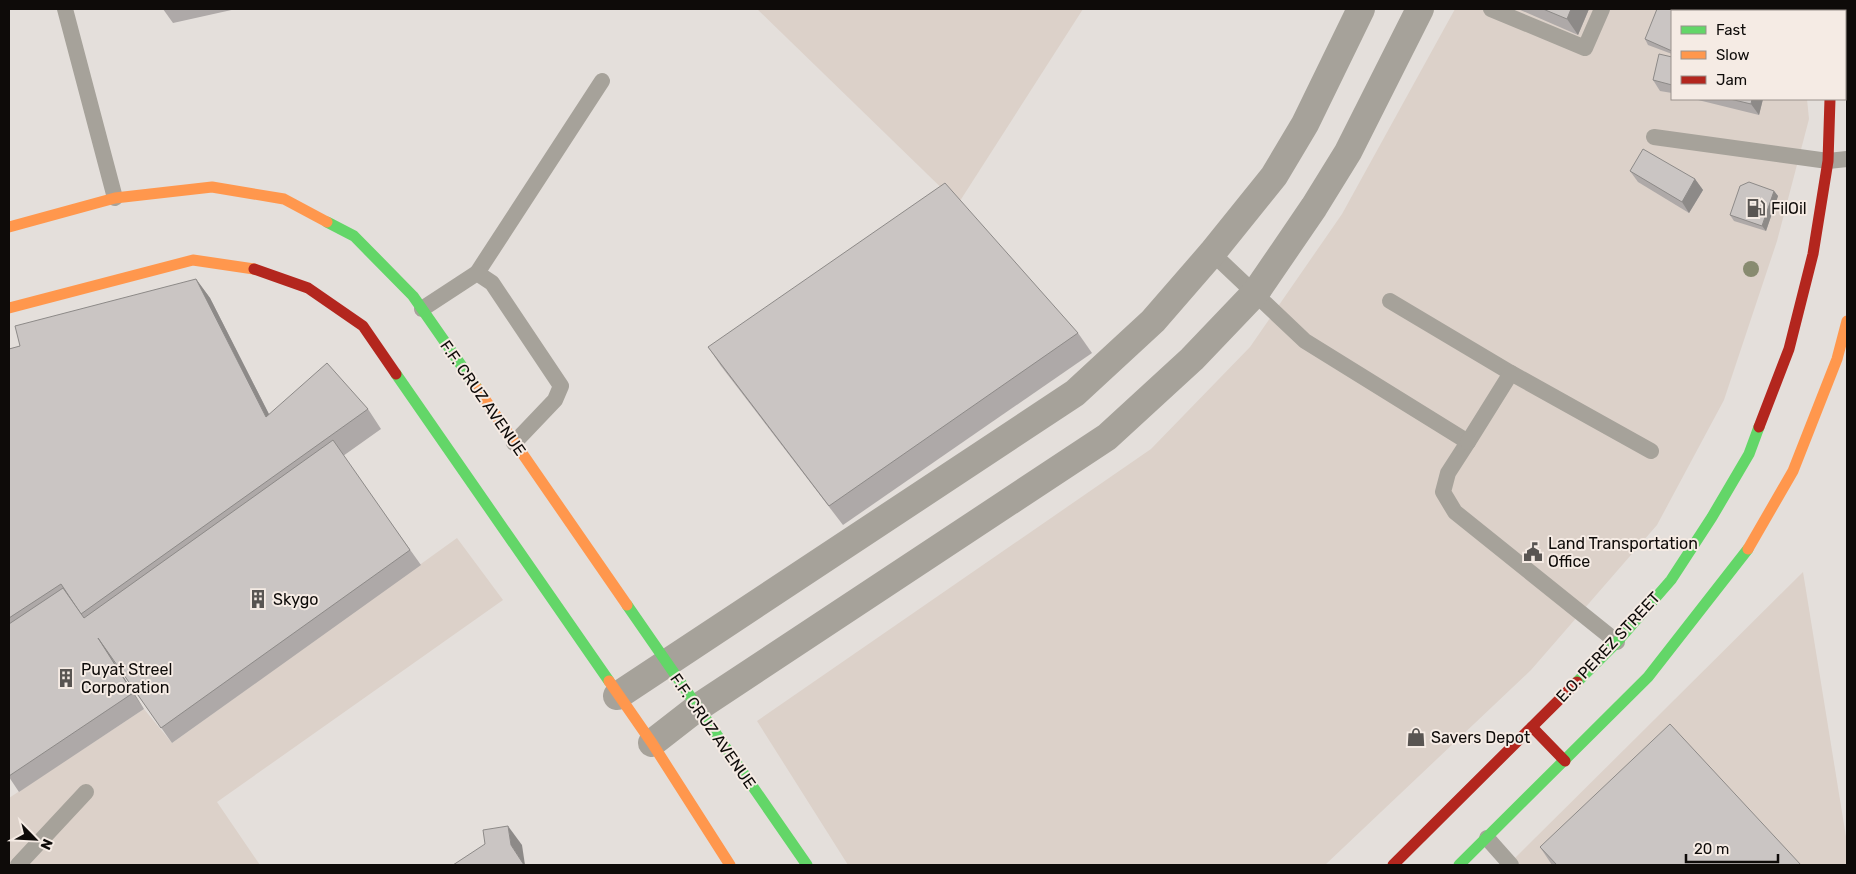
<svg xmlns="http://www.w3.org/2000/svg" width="1856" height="874" viewBox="0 0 1856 874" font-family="Rubik,sans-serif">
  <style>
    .built { fill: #dcd1c9 }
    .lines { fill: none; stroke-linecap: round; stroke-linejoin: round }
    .lane { stroke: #a6a29a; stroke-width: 16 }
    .street { stroke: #a6a29a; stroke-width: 28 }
    .fast { stroke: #63d668; stroke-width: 11 }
    .slow { stroke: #ff974d; stroke-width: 11 }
    .jam { stroke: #b3261e; stroke-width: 11 }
    .tree { fill: #888b70 }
    .wall { fill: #aea9a8 }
    .shaded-wall { fill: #8d8a88 }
    .building { fill: #cac5c3; stroke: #8d8a88 }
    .labels { text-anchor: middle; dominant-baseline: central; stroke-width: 4; stroke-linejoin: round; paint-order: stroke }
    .poi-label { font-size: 16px; fill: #0e0b09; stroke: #f5ebe4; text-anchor: start }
    .street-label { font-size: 16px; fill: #0e0b09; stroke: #f5ebe4 }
  </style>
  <rect width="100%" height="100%" fill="#e4dfdb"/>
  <g class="built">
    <polygon points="757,9 1083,9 958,204"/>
    <polygon points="1455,9 1802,9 1802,11 1672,11 1672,99 1807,99 1809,119 1777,241 1724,400 1657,525 1531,670 1325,865 848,865 757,721 1151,449 1250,347 1342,214"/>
    <polygon points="457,538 503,600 217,802 260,865 9,865 9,798 144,709 172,743"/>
    <polygon points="1803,572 1847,843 1847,865 1508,865"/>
  </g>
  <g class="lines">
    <g class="lane">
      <polyline points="65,9 115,198"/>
      <polyline points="1491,9 1585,48 1602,9"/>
      <polyline points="1725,9 1731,11"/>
      <polyline points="1654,137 1828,161 1847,159"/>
      <polyline points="1212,253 1305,341 1468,442 1448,473 1443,492 1455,512 1617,642"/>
      <polyline points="477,273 602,81"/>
      <polyline points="1390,301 1511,373"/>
      <polyline points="422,309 477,273 492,283 561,386 555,400 514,443"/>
      <polyline points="1468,442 1511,373 1651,451"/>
      <polyline points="1487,838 1511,865"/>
      <polyline points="18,865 86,792"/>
    </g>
    <g class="street">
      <polyline points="617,696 1075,393 1153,321 1212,253 1274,176 1305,124 1361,9"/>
      <polyline points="652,743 697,708 1107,437 1192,359 1256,292 1314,207 1348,152 1420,9"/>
    </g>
    <g class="fast">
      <polyline points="1830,9 1830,11"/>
      <polyline points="327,222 354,236 413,296 477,388"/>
      <polyline points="396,374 609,681"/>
      <polyline points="627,605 807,865"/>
      <polyline points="1577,682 1617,642 1671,580 1712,517 1749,454 1759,427"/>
      <polyline points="1459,865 1648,677 1748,549"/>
    </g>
    <g class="slow">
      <polyline points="9,227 115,198 212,187 284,199 327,222"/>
      <polyline points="9,308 193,260 254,269"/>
      <polyline points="477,388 627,605"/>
      <polyline points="1748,549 1793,471 1837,359 1847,321"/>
      <polyline points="609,681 652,743 730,865"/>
    </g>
    <g class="jam">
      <polyline points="254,269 308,288 363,326 396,374"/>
      <polyline points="1759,427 1789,349 1813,254 1828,161 1830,99"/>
      <polyline points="1532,727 1565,761"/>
      <polyline points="1393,865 1577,682"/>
    </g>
  </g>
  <circle class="tree" cx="1751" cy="269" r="8"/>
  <g class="wall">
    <polygon points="163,9 236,9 173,23"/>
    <polygon points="1518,9 1589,9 1578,35"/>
    <polygon points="1672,11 1672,54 1648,45 1645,39"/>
    <polygon points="1672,57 1672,93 1660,91 1653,80"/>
    <polygon points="1694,99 1763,99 1759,115"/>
    <polygon points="1630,171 1695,179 1703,190 1689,213 1638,182"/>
    <polygon points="1774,191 1778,196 1766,231 1734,221 1730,215"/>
    <polygon points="196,279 210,298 269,414 368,409 381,429 343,456 421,565 172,743 109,654 144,709 19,792 9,777 9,349 20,346"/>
    <polygon points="1078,333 1092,353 843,525 721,366 708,347"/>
    <polygon points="1540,847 1801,865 1552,865"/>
  </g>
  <g class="shaded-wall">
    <polygon points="1571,9 1589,9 1578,35 1567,19"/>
    <polygon points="1717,9 1723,9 1722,11 1716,11"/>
    <polygon points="1752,99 1763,99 1759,115 1751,104"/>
    <polygon points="1695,179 1703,190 1689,213 1682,202"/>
    <polygon points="1774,191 1778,196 1766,231 1762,226"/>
    <polygon points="196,279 210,298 280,436 266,417"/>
    <polygon points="98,638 109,654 144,709 133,693"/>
    <polygon points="508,826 522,845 525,865 524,865 511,845"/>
  </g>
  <g class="building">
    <polygon points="1543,9 1571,9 1567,19"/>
    <polygon points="1657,9 1717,9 1716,11 1672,11 1672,51 1645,39"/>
    <polygon points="1659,54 1672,57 1672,85 1653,80"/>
    <polygon points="1730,99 1752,99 1751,104"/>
    <polygon points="1643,149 1695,179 1682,202 1630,171"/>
    <polygon points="1749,182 1774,191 1762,226 1730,215 1740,186"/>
    <polygon points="945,183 1078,333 829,506 708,347"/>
    <polygon points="196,279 266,417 327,363 368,409 81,614 61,584 9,618 9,349 20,346 15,326"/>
    <polygon points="333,440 410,550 161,728 98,638 133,693 9,776 9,624 63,588 84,618"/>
    <polygon points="1670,724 1801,865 1557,865 1540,847"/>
    <polygon points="508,826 511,845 524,865 453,865 485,844 483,830"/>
  </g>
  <defs>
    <g id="fuel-bare" transform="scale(1.5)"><path d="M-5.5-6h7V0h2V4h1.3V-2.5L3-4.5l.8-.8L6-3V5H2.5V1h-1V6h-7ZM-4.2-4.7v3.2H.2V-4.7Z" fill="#595552" stroke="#f5ebe4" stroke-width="2.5" paint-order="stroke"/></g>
    <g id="civic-bare" transform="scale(1.5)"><path d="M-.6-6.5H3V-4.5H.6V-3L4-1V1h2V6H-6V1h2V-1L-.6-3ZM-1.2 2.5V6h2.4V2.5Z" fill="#595552" stroke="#f5ebe4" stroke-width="2.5" paint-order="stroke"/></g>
    <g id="building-bare" transform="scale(1.5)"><path d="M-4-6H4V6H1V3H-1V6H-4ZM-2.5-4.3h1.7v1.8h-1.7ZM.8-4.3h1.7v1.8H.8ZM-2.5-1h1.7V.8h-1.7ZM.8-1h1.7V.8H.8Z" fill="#595552" stroke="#f5ebe4" stroke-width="2.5" paint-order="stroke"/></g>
    <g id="shop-bare" transform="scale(1.5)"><path d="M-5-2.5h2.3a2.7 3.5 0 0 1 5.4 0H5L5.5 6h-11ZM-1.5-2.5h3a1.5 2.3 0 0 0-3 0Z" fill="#595552" stroke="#f5ebe4" stroke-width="2.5" paint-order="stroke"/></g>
  </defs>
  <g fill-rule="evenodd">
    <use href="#fuel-bare" x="1756" y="208"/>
    <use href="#civic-bare" x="1533" y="552"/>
    <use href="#building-bare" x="258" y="599"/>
    <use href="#building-bare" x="66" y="678"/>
    <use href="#shop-bare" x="1416" y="737"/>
  </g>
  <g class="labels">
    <g class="poi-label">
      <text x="1771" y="208">FilOil</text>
      <text x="1548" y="543">Land Transportation<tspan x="1548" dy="18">Office</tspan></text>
      <text x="273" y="599">Skygo</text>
      <text x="81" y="669">Puyat Streel<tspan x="81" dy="18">Corporation</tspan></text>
      <text x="1431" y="737">Savers Depot</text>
    </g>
    <g class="street-label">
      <text transform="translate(483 398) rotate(55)">F.F. CRUZ AVENUE</text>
      <text transform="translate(1608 647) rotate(-47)">E.O. PEREZ STREET</text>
      <text transform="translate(713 731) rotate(55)">F.F. CRUZ AVENUE</text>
    </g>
  </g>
  <rect width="1856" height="874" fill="none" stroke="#0e0b09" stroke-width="20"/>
  <rect x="1671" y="10" width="175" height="90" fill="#f5ebe4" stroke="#99918c"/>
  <rect x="1681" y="26" width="25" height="8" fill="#63d668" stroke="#99918c"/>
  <text x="1716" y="35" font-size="15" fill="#0e0b09">Fast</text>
  <rect x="1681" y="51" width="25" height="8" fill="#ff974d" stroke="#99918c"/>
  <text x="1716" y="60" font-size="15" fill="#0e0b09">Slow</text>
  <rect x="1681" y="76" width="25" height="8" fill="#b3261e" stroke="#99918c"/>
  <text x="1716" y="85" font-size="15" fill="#0e0b09">Jam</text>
  <g transform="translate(35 839) rotate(114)" stroke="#f5ebe4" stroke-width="4" paint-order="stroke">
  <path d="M0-4L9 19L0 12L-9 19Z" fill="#0e0b09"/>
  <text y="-8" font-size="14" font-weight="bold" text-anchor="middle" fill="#0e0b09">N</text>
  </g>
  <path d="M1686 854v8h92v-8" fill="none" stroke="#0e0b09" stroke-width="2.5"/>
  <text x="1694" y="854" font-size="15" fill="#0e0b09" stroke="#f5ebe4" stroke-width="4" paint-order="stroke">20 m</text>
</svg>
